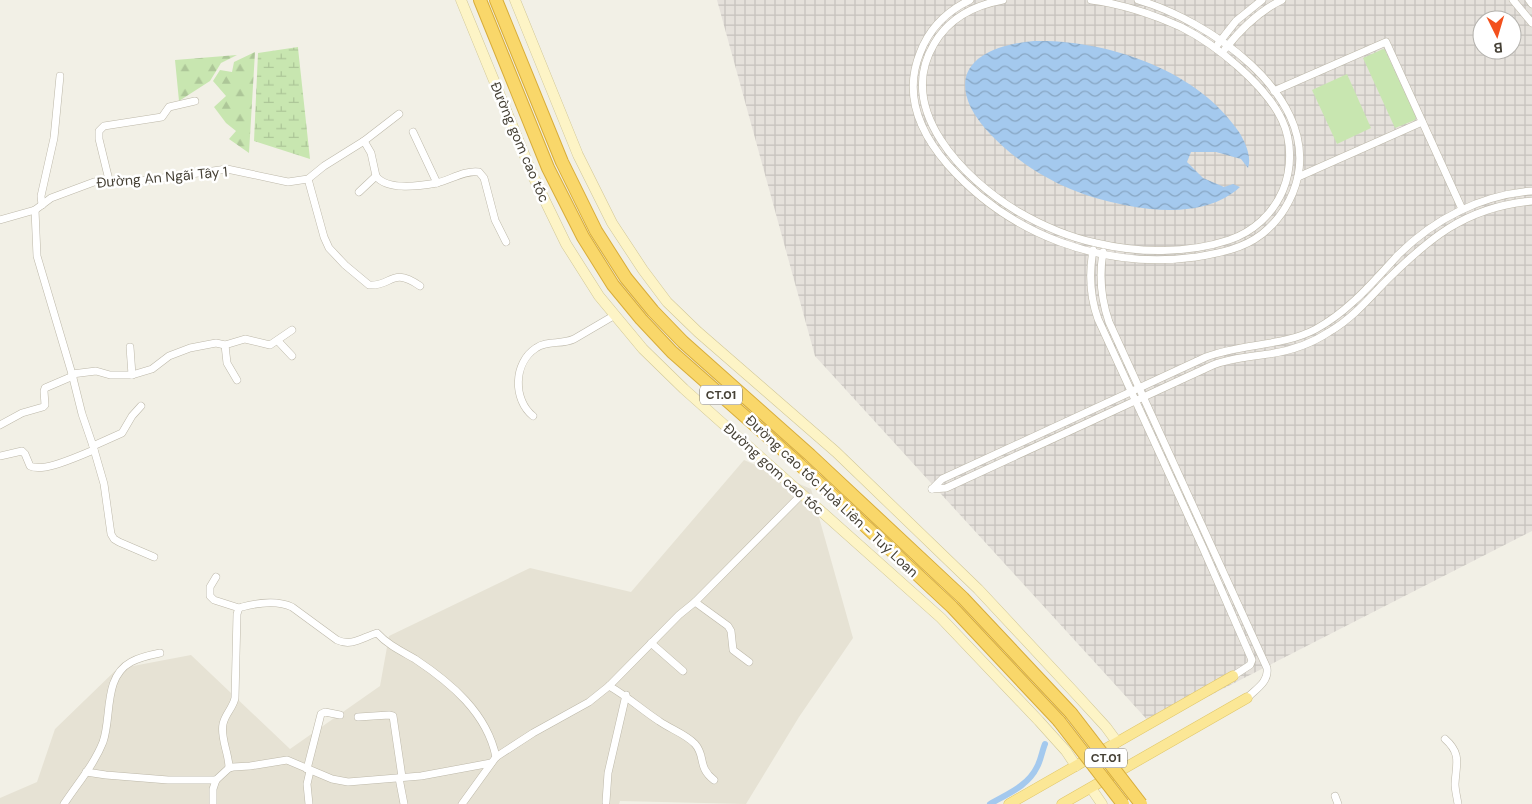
<svg xmlns="http://www.w3.org/2000/svg" width="1532" height="804" viewBox="0 0 1532 804" font-family="'DM Sans',sans-serif">
  <style>
    .residential { fill: #e6e2d4 }
    .industrial { fill: url(#industrial-grid); fill-rule: evenodd }
    .grass { fill: #c8e6b0 }
    .forest { fill: url(#forest-firs) }
    .wetland { fill: url(#wetland-marsh) }
    .water { fill: url(#water-waves) }
    .lines { fill: none; stroke-linecap: round; stroke-linejoin: round }
    .canal { stroke: #a4c9ee; stroke-width: 6 }
    .minor-casing { stroke: #bdb8a9; stroke-width: 8 }
    .secondary-casing { stroke: #d1c797; stroke-width: 11 }
    .primary-casing { stroke: #e0c667; stroke-width: 11 }
    .motorway-casing { stroke: #d8ad3a; stroke-width: 14 }
    .minor { stroke: #fff; stroke-width: 7 }
    .secondary { stroke: #fdf4c6; stroke-width: 10 }
    .primary { stroke: #fbe796; stroke-width: 10 }
    .motorway { stroke: #f9d76a; stroke-width: 12 }
    .motorway-bridge-casing { stroke: #d8ad3a; stroke-width: 14; stroke-linecap: butt }
    .motorway-bridge { stroke: #f9d76a; stroke-width: 12 }
    .labels { text-anchor: middle; dominant-baseline: central; stroke-width: 5; stroke-linejoin: round; paint-order: stroke }
    .shield { fill: #fff; stroke: #7d7972; stroke-width: 1 }
    .shield-label { font-size: 12px; font-weight: bold; fill: #454035 }
    .street-label { font-size: 14px; fill: #454035; stroke: #fff }
  </style>
  <defs>
    <pattern id="industrial-grid" width="8" height="8" patternUnits="userSpaceOnUse" patternTransform="scale(1.25)"><rect width="8" height="8" fill="#e5e1db"/><path d="M0 4h8M4 0v8" fill="none" stroke="#c6c2bd"/></pattern>
    <pattern id="forest-firs" width="22" height="20" patternUnits="userSpaceOnUse" patternTransform="scale(1.25)"><rect width="22" height="20" fill="#c8e6b0"/><path d="M5 1l3.5 6h-7zM16 11l3.5 6h-7z" fill="#adc698"/></pattern>
    <pattern id="wetland-marsh" width="20" height="14" patternUnits="userSpaceOnUse" patternTransform="scale(1.25)"><rect width="20" height="14" fill="#c8e6b0"/><path d="M1 5h8M5 5V1M11 12h8M15 12V8" fill="none" stroke="#adc698"/></pattern>
    <pattern id="water-waves" width="16" height="10" patternUnits="userSpaceOnUse" patternTransform="scale(1.25)"><rect width="16" height="10" fill="#a4c9ee"/><path d="M0 5q4-4 8 0t8 0" fill="none" stroke="#87a5c2"/></pattern>
  </defs>
  <rect width="100%" height="100%" fill="#f2f0e6"/>
  <polygon class="residential" points="744,460 811,489 853,638 799,717 746,804 620,801 619,804 0,804 0,798 37,782 55,729 117,669 191,655 290,749 380,686 389,636 530,568 631,592"/>
  <path class="industrial" d="M717 0H1532V531L1152 725 815 356ZM1482 20H1512V50H1482Z"/>
  <g class="grass">
    <polygon points="1383,49 1385,50 1416,117 1415,120 1395,128 1363,58"/>
    <polygon points="1347,74 1371,128 1337,144 1312,90"/>
  </g>
  <g class="forest">
    <polygon points="255,52 249,153 229,139 236,131 226,123 214,107 226,96 213,81 220,70 232,72 234,62"/>
    <polygon points="237,55 221,63 210,81 179,101 175,60"/>
  </g>
  <polygon class="wetland" points="298,47 298,48 310,159 254,141 258,53"/>
  <path class="water" d="M1034 41C1106 39 1198 70 1239 132 1245 142 1252 156 1248 168L1241 159 1216 152H1191L1187 162 1203 178 1224 187 1233 184 1240 187C1216 209 1182 212 1150 209 1115 205 1077 195 1046 177 1020 163 985 135 971 108 948 60 997 44 1034 41Z"/>
  <g class="lines">
    <path class="canal" d="M990 804C1007 794 1028 786 1037 767 1041 760 1042 751 1045 744"/>
    <g class="minor-casing">
      <g id="minor">
        <path d="M970 0C947 11 929 29 920 53 903 95 920 133 948 165 1010 235 1103 270 1196 257 1219 253 1243 249 1262 234 1280 220 1293 199 1298 176 1315 92 1207 20 1138 0"/>
        <path d="M1003 0C975 5 949 18 934 44 895 110 964 179 1017 211 1041 225 1068 237 1096 243 1138 253 1187 254 1229 240 1253 232 1273 214 1283 190 1292 168 1292 141 1282 120 1265 84 1215 44 1181 27 1152 14 1122 4 1091 0"/>
        <polyline points="1513,0 1532,23"/>
        <polyline points="1529,0 1532,4"/>
        <polyline points="1218,44 1236,21 1262,0"/>
        <path d="M1225 49C1241 29 1259 11 1282 0"/>
        <polyline points="1274,91 1386,42 1462,209"/>
        <polyline points="413,132 437,183"/>
        <polyline points="364,141 371,153 376,176"/>
        <polyline points="1298,177 1422,122"/>
        <path d="M308 179 324 237 329 248 345 265 369 285C392 287 391 266 420 286"/>
        <polyline points="109,180 99,139 99,131 104,126 162,117 169,107 195,101"/>
        <path d="M359 192 376 176C387 191 420 186 437 183 450 180 465 170 479 172L484 178 495 220 506 242"/>
        <polyline points="42,205 41,196 54,138 60,76"/>
        <polyline points="35,210 37,256 72,374 82,414 93,446 104,484 111,534 114,539 119,542 154,557"/>
        <polyline points="0,220 35,210 51,198 94,182 109,180 126,183 227,169 288,182 308,179 324,166 364,141 399,114"/>
        <path d="M1093 250C1089 273 1090 297 1098 319L1203 548 1252 660 1250 665 1233 676"/>
        <path d="M1103 252C1099 276 1101 299 1109 322L1267 668C1269 682 1256 689 1247 698"/>
        <polyline points="278,341 292,356"/>
        <polyline points="225,345 227,363 237,380"/>
        <polyline points="130,347 132,375"/>
        <polyline points="72,374 96,371 110,375 132,375 152,369 169,356 190,348 216,343 225,345 245,339 270,345 292,330"/>
        <path d="M533 416C513 400 513 363 536 348 547 340 561 345 574 339L615 315"/>
        <polyline points="0,425 22,413 43,407 45,405 44,391 45,388 73,376"/>
        <polyline points="93,446 122,433 132,416 141,406"/>
        <path d="M0 456 22 451 25 454 30 466C44 473 80 455 94 450"/>
        <path d="M932 489 942 479 1206 357C1242 343 1282 347 1316 329 1349 311 1373 282 1398 255 1434 219 1481 195 1532 191"/>
        <path d="M932 489 946 488 1213 365C1231 358 1249 357 1269 354 1290 351 1311 344 1329 332 1350 320 1366 302 1383 284 1428 239 1465 207 1532 201"/>
        <polyline points="216,577 210,587 210,596 214,600 239,608"/>
        <polyline points="695,602 728,626 731,631 733,650 749,662"/>
        <polyline points="651,643 683,671"/>
        <path d="M609 686C627 696 642 710 659 721 670 729 686 734 695 744 706 756 697 767 714 780"/>
        <polyline points="358,717 389,715 393,716 402,777"/>
        <path d="M1445 739C1462 754 1456 764 1455 784 1455 790 1457 797 1458 804"/>
        <path d="M229 768C229 753 220 738 223 724 225 714 233 708 235 698L237 614 239 608 242 607C257 603 277 600 292 607L337 640C352 647 363 637 377 633 388 645 401 651 415 659 451 683 487 713 496 757"/>
        <polyline points="307,769 321,714 325,712 340,715"/>
        <polyline points="86,772 106,775 168,780 216,780"/>
        <polyline points="399,778 404,804"/>
        <polyline points="1335,796 1338,804"/>
        <polyline points="606,802 608,773 626,695"/>
        <path d="M64 804C77 784 94 765 103 742 112 717 103 677 131 662 140 657 150 655 160 653"/>
        <polyline points="213,804 213,789 216,780 229,768 233,767 250,766 287,760 332,779 348,782 421,776 491,763"/>
        <polyline points="309,804 307,784 310,771"/>
        <polyline points="462,804 496,757 533,733 589,702 609,686 679,615 695,602 802,494"/>
      </g>
    </g>
    <g class="secondary-casing">
      <g id="secondary">
        <polyline points="461,0 533,176 566,244 599,296 643,349 684,389 941,618 1039,721 1066,751 1076,766"/>
        <polyline points="515,0 578,155 612,223 643,270 667,302 698,332 836,452 978,589 1074,692 1106,727 1117,742"/>
        <polyline points="1091,788 1102,804"/>
      </g>
    </g>
    <g class="primary-casing">
      <g id="primary">
        <polyline points="1009,804 1233,676"/>
        <polyline points="1062,804 1247,698"/>
      </g>
    </g>
    <g class="motorway-casing">
      <g id="motorway">
        <polyline points="480,0 548,168 583,237 613,285 641,319 672,352 799,464 952,607 1059,721"/>
        <polyline points="496,0 562,162 596,231 626,278 653,311 683,342 810,455 963,598 1071,713"/>
      </g>
    </g>
    <use href="#minor" class="minor"/>
    <use href="#secondary" class="secondary"/>
    <use href="#primary" class="primary"/>
    <use href="#motorway" class="motorway"/>
    <g class="motorway-bridge-casing">
      <g id="motorway-bridge">
        <polyline points="1071,713 1141,804"/>
        <polyline points="1059,721 1123,804"/>
      </g>
    </g>
    <use href="#motorway-bridge" class="motorway-bridge"/>
  </g>
  <g class="labels">
    <g class="shield">
      <rect x="700" y="385.5" width="42" height="19" rx="4"/>
      <rect x="1085" y="748.5" width="42" height="19" rx="4"/>
    </g>
    <g class="shield-label">
      <text x="721" y="395">CT.01</text>
      <text x="1106" y="758">CT.01</text>
    </g>
    <g class="street-label">
      <text transform="translate(520 142) rotate(67)">Đường gom cao tốc</text>
      <text transform="translate(162 177) rotate(-5)">Đường An Ngãi Tây 1</text>
      <text transform="translate(774 469) rotate(42)">Đường gom cao tốc</text>
      <text transform="translate(832 496) rotate(43)">Đường cao tốc Hoà Liên - Tuý Loan</text>
    </g>
  </g>
  <g transform="translate(1497 35) rotate(175)"><circle r="24" fill="#ffffff" stroke="#b5b3ae"/>
  <path d="M0-4L9 19L0 12L-9 19Z" fill="#f3501c"/>
  <text y="-8" font-size="14" font-weight="bold" text-anchor="middle" fill="#454035">B</text>
  </g>
</svg>
